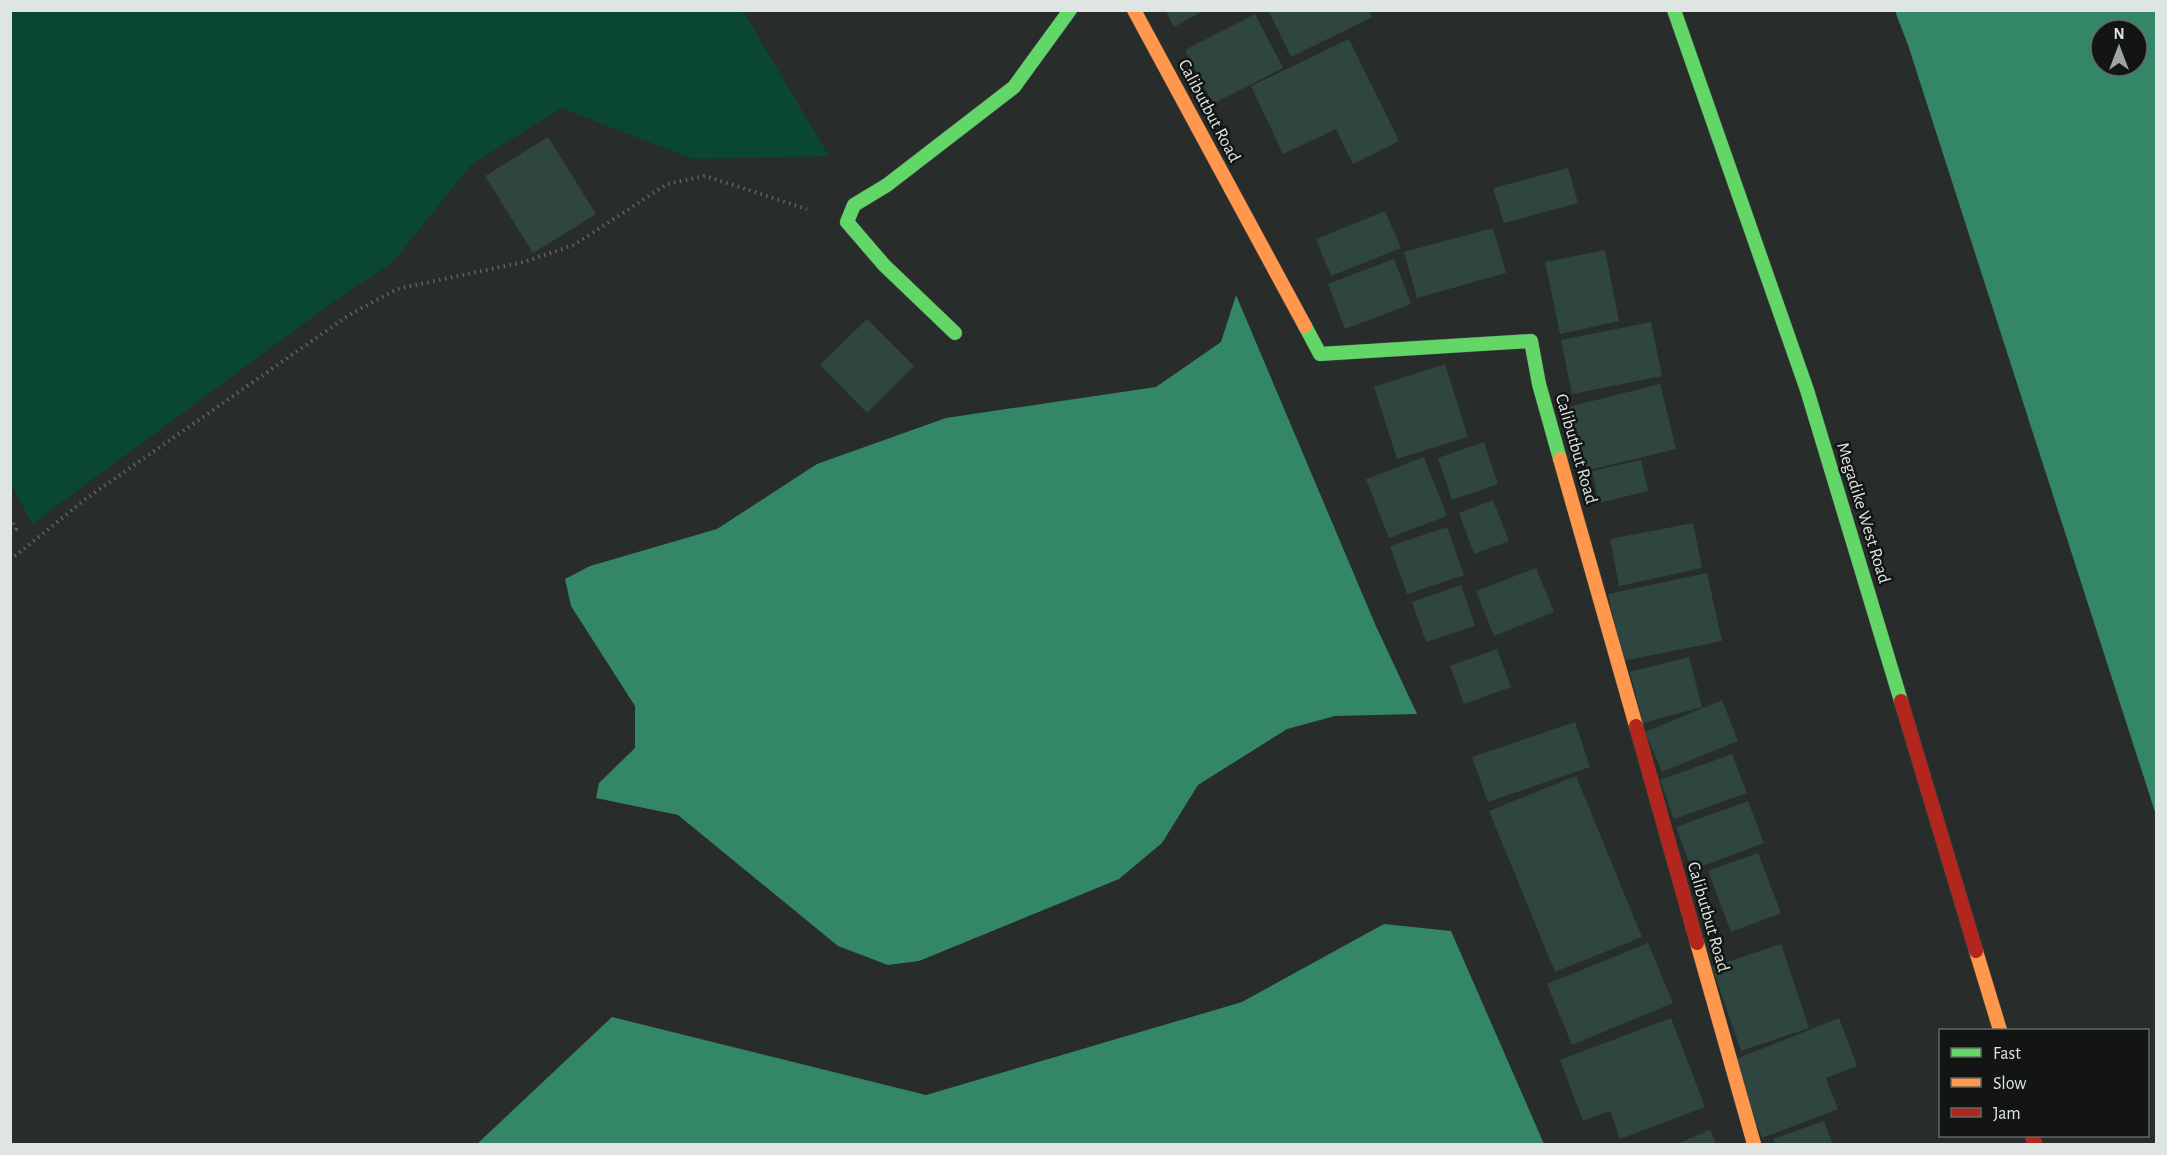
<svg xmlns="http://www.w3.org/2000/svg" width="2167" height="1155" viewBox="0 0 2167 1155" font-family="'Alegreya Sans',sans-serif">
  <style>
    .green { fill: #0a4733 }
    .water { fill: #348766; fill-rule: evenodd }
    .building { fill: #2f453f }
    .lines { fill: none; stroke-linecap: round; stroke-linejoin: round }
    .fast-casing { stroke: #464947; stroke-width: 15 }
    .slow-casing { stroke: #464947; stroke-width: 15 }
    .jam-casing { stroke: #464947; stroke-width: 15 }
    .path { stroke: #60626a; stroke-width: 4; stroke-dasharray: 1.5 4.5; stroke-linecap: butt }
    .fast { stroke: #63d668; stroke-width: 14 }
    .slow { stroke: #ff974d; stroke-width: 14 }
    .jam { stroke: #b3261e; stroke-width: 14 }
    .labels { text-anchor: middle; dominant-baseline: central; stroke-width: 5; stroke-linejoin: round; paint-order: stroke }
    .street-label { font-size: 18px; fill: #dfe5e2; stroke: #121513 }
  </style>
  <rect width="100%" height="100%" fill="#282c2a"/>
  <polygon class="green" points="11,10 743,11 829,156 693,159 561,108 471,165 393,262 337,299 32,524 10,482"/>
  <g class="water">
    <path d="M1895 11H2156V815L1908 45ZM2101 30H2137V66H2101Z"/>
    <polygon points="1236,295 1375,624 1417,714 1335,716 1287,729 1198,785 1162,843 1119,879 919,961 888,965 838,946 678,815 596,798 599,783 635,748 635,706 571,606 565,579 590,566 717,529 817,464 946,418 1156,387 1221,342"/>
    <polygon points="1384,924 1451,931 1544,1144 477,1144 612,1017 926,1095 1242,1002"/>
  </g>
  <g class="building">
    <polygon points="1165,10 1205,10 1174,27"/>
    <polygon points="1268,10 1369,10 1372,17 1291,57"/>
    <polygon points="1255,14 1283,68 1213,104 1185,50"/>
    <polygon points="1349,39 1399,141 1353,164 1336,129 1283,154 1251,86"/>
    <polygon points="548,137 596,214 533,253 485,176"/>
    <polygon points="1568,168 1578,203 1504,223 1493,188"/>
    <polygon points="1385,211 1401,248 1331,276 1316,239"/>
    <polygon points="1493,228 1506,273 1417,298 1404,252"/>
    <polygon points="1605,250 1619,321 1560,334 1545,262"/>
    <polygon points="1394,259 1411,304 1345,329 1328,284"/>
    <polygon points="867,319 914,366 867,413 820,365"/>
    <polygon points="1651,322 1662,376 1572,394 1561,340"/>
    <polygon points="1445,364 1468,437 1397,459 1374,387"/>
    <polygon points="1660,384 1676,449 1585,471 1568,407"/>
    <polygon points="1484,442 1498,484 1452,500 1438,458"/>
    <polygon points="1424,457 1447,516 1389,538 1366,479"/>
    <polygon points="1641,460 1648,491 1599,503 1592,471"/>
    <polygon points="1493,500 1509,541 1474,554 1459,513"/>
    <polygon points="1693,523 1702,568 1619,586 1610,539"/>
    <polygon points="1447,527 1464,575 1407,594 1390,546"/>
    <polygon points="1536,568 1554,612 1494,636 1476,591"/>
    <polygon points="1707,573 1722,641 1623,661 1608,594"/>
    <polygon points="1461,585 1475,626 1426,642 1412,602"/>
    <polygon points="1497,649 1511,687 1464,704 1450,666"/>
    <polygon points="1689,657 1702,707 1643,723 1630,672"/>
    <polygon points="1722,700 1738,741 1662,772 1645,732"/>
    <polygon points="1575,722 1590,767 1488,802 1472,757"/>
    <polygon points="1732,754 1747,793 1674,819 1660,780"/>
    <polygon points="1576,776 1642,937 1555,972 1489,811"/>
    <polygon points="1748,801 1764,843 1692,870 1676,827"/>
    <polygon points="1758,853 1781,913 1731,932 1708,871"/>
    <polygon points="1648,943 1673,1003 1572,1045 1547,984"/>
    <polygon points="1781,944 1809,1028 1741,1051 1712,967"/>
    <polygon points="1671,1018 1705,1107 1620,1139 1610,1111 1583,1121 1560,1060"/>
    <polygon points="1839,1018 1857,1066 1826,1078 1838,1109 1762,1138 1731,1061"/>
    <polygon points="1824,1121 1833,1144 1775,1144 1773,1139"/>
    <polygon points="1710,1130 1716,1144 1676,1144"/>
  </g>
  <g class="lines">
    <g class="fast-casing">
      <g id="fast">
        <polyline points="1674,10 1807,390 1901,701"/>
        <polyline points="1305,326 1320,354 1531,341 1539,384 1560,459"/>
        <polyline points="955,333 884,265 847,222 854,205 887,185 1014,87 1070,10"/>
      </g>
    </g>
    <g class="slow-casing">
      <g id="slow">
        <polyline points="1134,10 1305,326"/>
        <polyline points="1560,459 1636,726"/>
        <polyline points="1697,943 1754,1144"/>
        <polyline points="1976,951 2000,1030"/>
      </g>
    </g>
    <g class="jam-casing">
      <g id="jam">
        <polyline points="1901,701 1976,951"/>
        <polyline points="1636,726 1697,943"/>
        <polyline points="2032,1136 2035,1144"/>
      </g>
    </g>
    <g class="path">
      <polyline points="10,518 16,529 10,533"/>
      <polyline points="10,560 87,498 349,315 397,289 524,262 574,245 667,184 705,176 807,209"/>
    </g>
    <use href="#fast" class="fast"/>
    <use href="#slow" class="slow"/>
    <use href="#jam" class="jam"/>
  </g>
  <g class="labels">
    <g class="street-label">
      <text transform="translate(1209 111) rotate(62)">Calibutbut Road</text>
      <text transform="translate(1576 449) rotate(74)">Calibutbut Road</text>
      <text transform="translate(1863 513) rotate(73)">Megadike West Road</text>
      <text transform="translate(1708 917) rotate(74)">Calibutbut Road</text>
    </g>
  </g>
  <rect width="2167" height="1155" fill="none" stroke="#dfe5e2" stroke-width="24"/>
  <rect x="1939" y="1029" width="210" height="108" fill="#121513" stroke="#646866" stroke-width="1.5"/>
  <rect x="1951" y="1048" width="30" height="9" fill="#63d668" stroke="#646866" stroke-width="1.5"/>
  <text x="1993" y="1059" font-size="18" fill="#dfe5e2">Fast</text>
  <rect x="1951" y="1078" width="30" height="9" fill="#ff974d" stroke="#646866" stroke-width="1.5"/>
  <text x="1993" y="1089" font-size="18" fill="#dfe5e2">Slow</text>
  <rect x="1951" y="1108" width="30" height="9" fill="#b3261e" stroke="#646866" stroke-width="1.5"/>
  <text x="1993" y="1119" font-size="18" fill="#dfe5e2">Jam</text>
  <g transform="translate(2119 48)"><circle r="28" fill="#121513" stroke="#646866" stroke-width="1.5"/>
  <path d="M0-4.5L10 22L0 15L-10 22Z" fill="#9fa4a2"/>
  <text y="-9" font-size="16" font-weight="bold" text-anchor="middle" fill="#dfe5e2">N</text>
  </g>
</svg>
